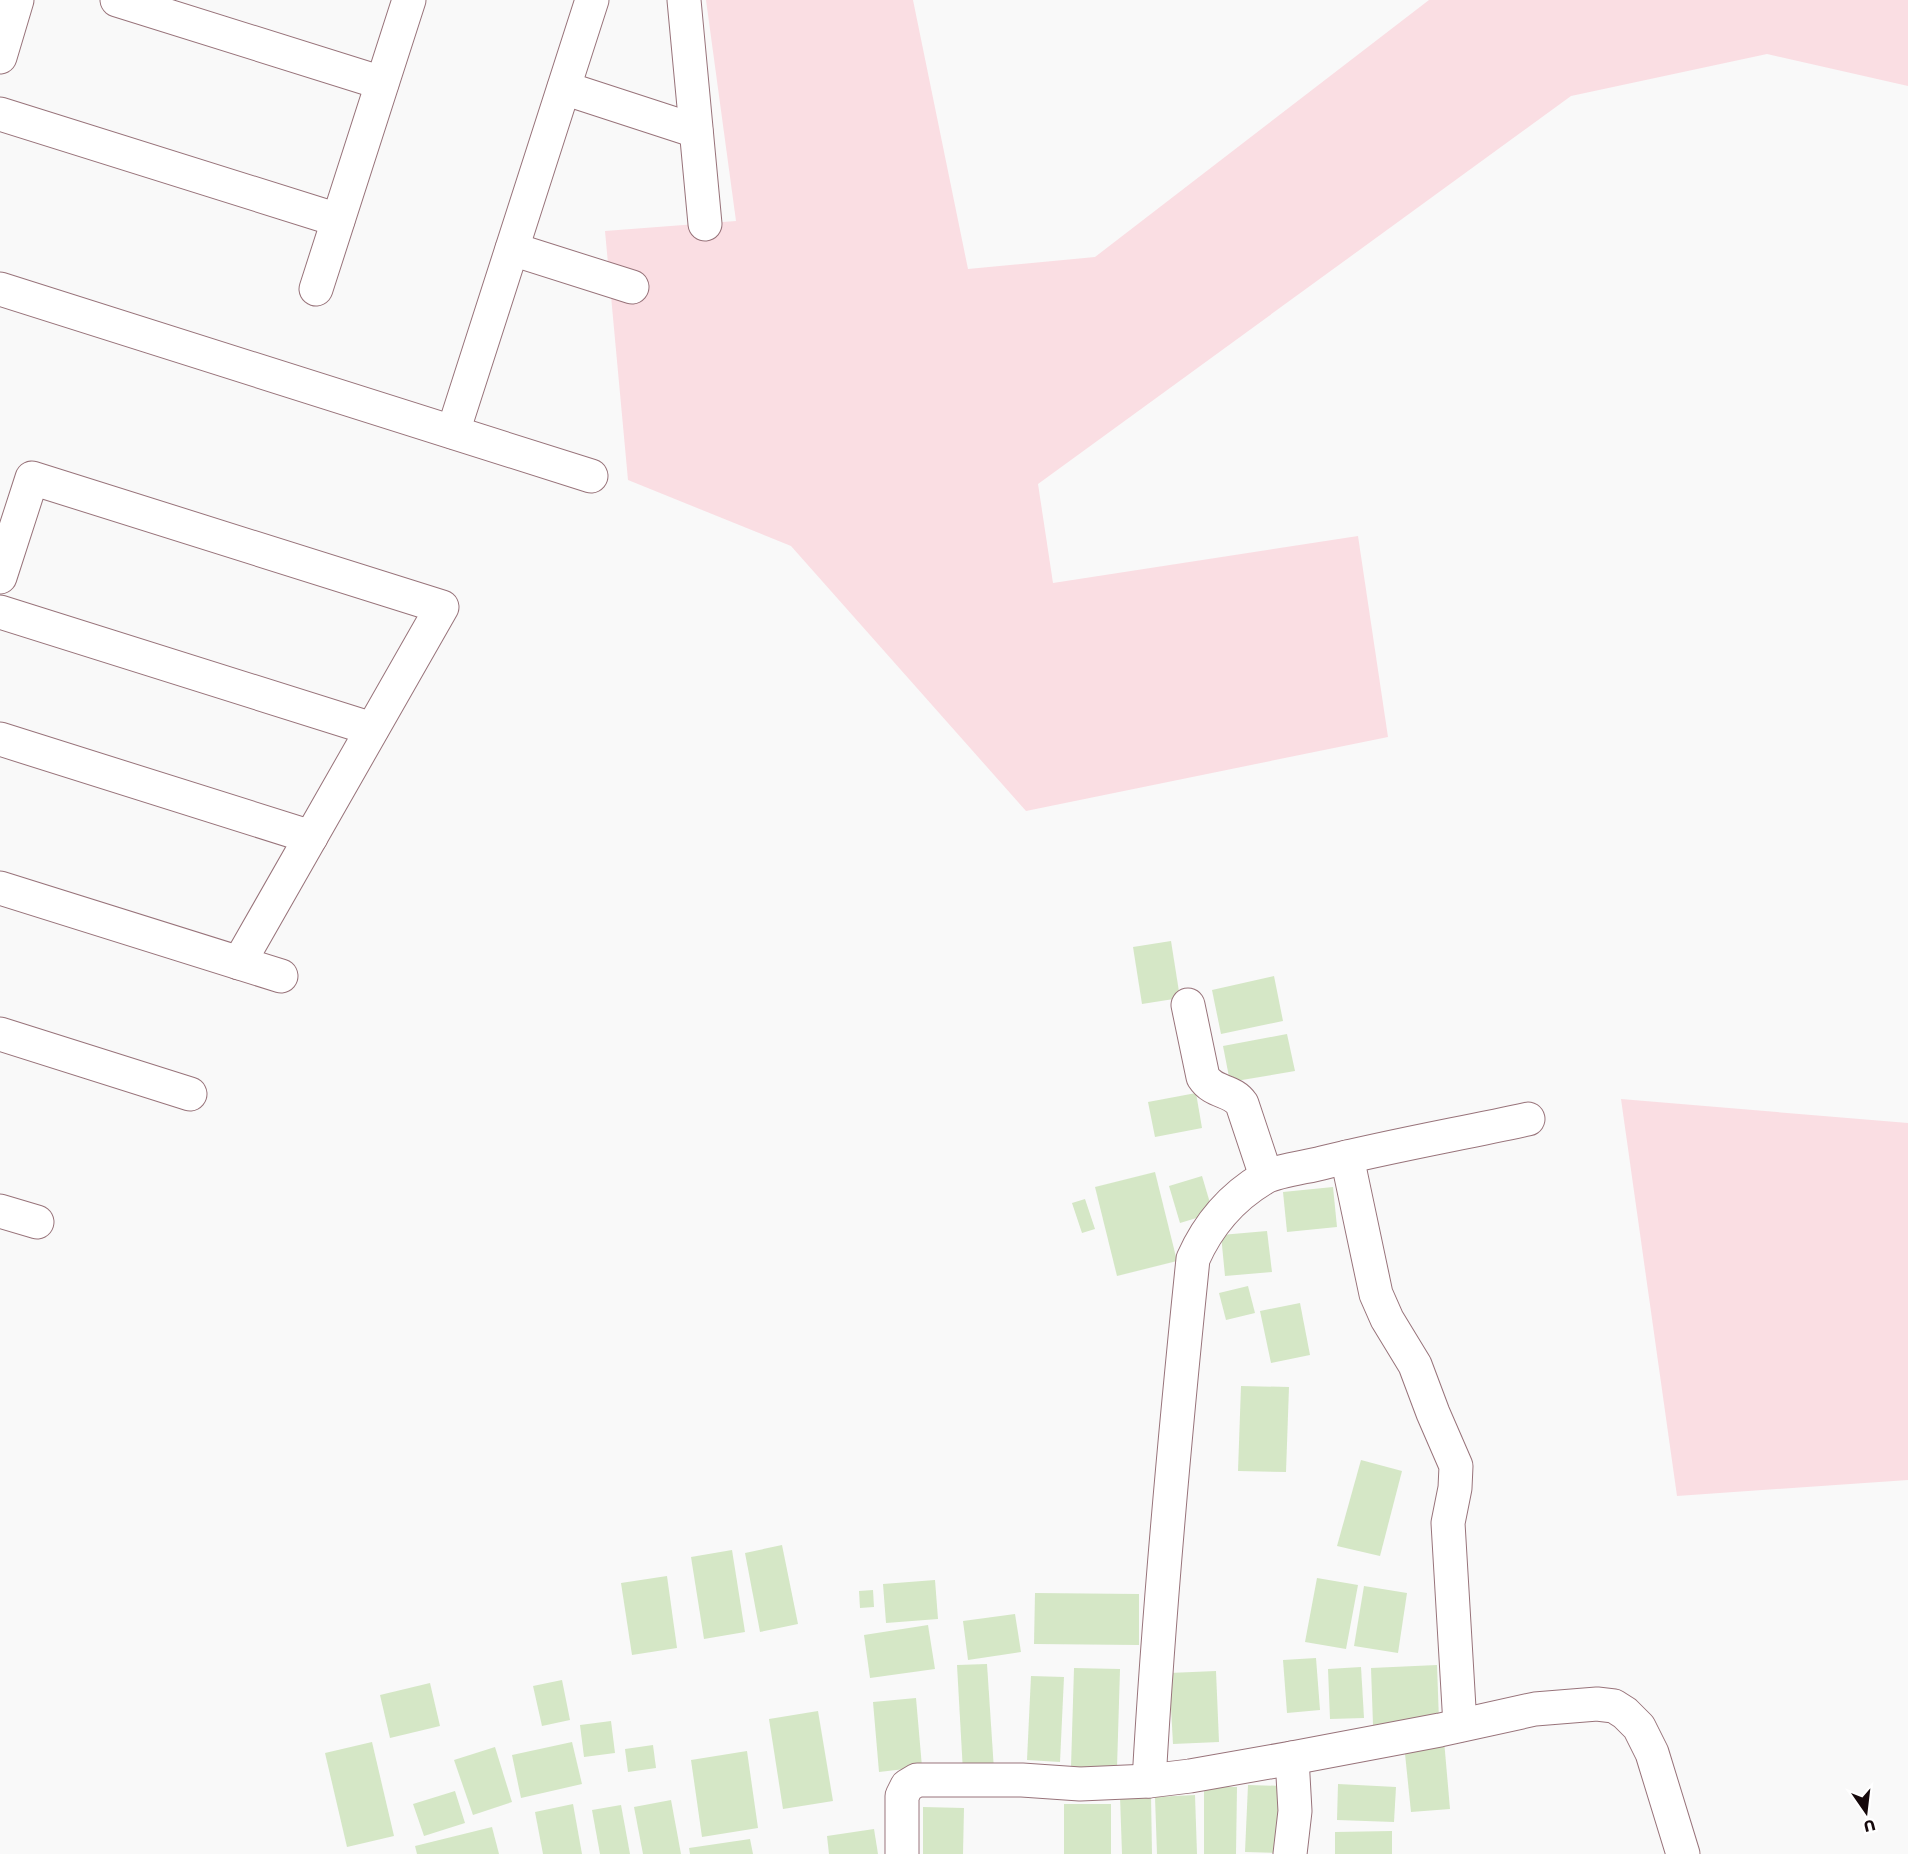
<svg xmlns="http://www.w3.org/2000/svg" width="1908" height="1854" viewBox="0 0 1908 1854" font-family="'Work Sans',sans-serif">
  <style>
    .green { fill: #fadee3 }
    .building { fill: #d5e7c6 }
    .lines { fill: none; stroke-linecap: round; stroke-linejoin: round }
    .minor-casing { stroke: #98737a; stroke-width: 35 }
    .minor { stroke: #fff; stroke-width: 33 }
  </style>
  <rect width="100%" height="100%" fill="#f9f9f9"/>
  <g class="green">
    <polygon points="706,0 913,0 968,269 1095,257 1429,0 1908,0 1908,86 1767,54 1571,96 1038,484 1053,583 1358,536 1388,737 1026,811 791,546 628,480 605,231 736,221"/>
    <polygon points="1621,1099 1908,1123 1908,1480 1677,1496"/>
  </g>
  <g class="building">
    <polygon points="1171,941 1180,998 1142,1004 1133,947"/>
    <polygon points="1274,976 1283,1021 1221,1034 1212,990"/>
    <polygon points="1287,1034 1295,1071 1230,1082 1223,1046"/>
    <polygon points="1196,1093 1202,1128 1155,1137 1148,1102"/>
    <polygon points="1155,1172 1177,1261 1117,1276 1095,1187"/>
    <polygon points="1202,1176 1213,1213 1180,1223 1169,1186"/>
    <polygon points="1333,1187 1337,1227 1287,1232 1283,1192"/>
    <polygon points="1085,1199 1095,1229 1082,1233 1072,1203"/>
    <polygon points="1267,1231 1272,1272 1225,1276 1221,1235"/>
    <polygon points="1248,1286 1255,1313 1226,1320 1219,1293"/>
    <polygon points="1300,1303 1310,1355 1271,1363 1260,1311"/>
    <polygon points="1241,1386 1289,1387 1286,1472 1238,1471"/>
    <polygon points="1361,1460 1402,1471 1380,1556 1337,1546"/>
    <polygon points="782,1545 798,1624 760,1632 745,1553"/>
    <polygon points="732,1550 745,1632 704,1639 691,1557"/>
    <polygon points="667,1576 677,1648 632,1655 621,1583"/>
    <polygon points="1317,1578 1358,1585 1346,1649 1305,1642"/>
    <polygon points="935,1580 938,1619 886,1623 883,1584"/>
    <polygon points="1364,1586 1407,1593 1398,1653 1354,1646"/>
    <polygon points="873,1590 874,1607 860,1608 859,1591"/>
    <polygon points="1035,1593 1139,1594 1139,1645 1034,1644"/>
    <polygon points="1015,1614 1021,1652 968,1660 963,1621"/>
    <polygon points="928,1625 935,1669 870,1678 864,1635"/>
    <polygon points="1316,1658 1320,1710 1287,1713 1283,1660"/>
    <polygon points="987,1664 994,1770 963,1772 957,1665"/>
    <polygon points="1437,1665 1439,1721 1373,1725 1371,1668"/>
    <polygon points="1361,1667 1364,1718 1330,1719 1328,1669"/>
    <polygon points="1074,1668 1120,1669 1117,1768 1071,1767"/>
    <polygon points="1216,1671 1219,1742 1173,1744 1169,1673"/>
    <polygon points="1031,1676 1064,1677 1060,1762 1027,1760"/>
    <polygon points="562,1680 570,1720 542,1726 533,1686"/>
    <polygon points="430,1683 440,1726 390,1738 380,1695"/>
    <polygon points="916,1698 922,1767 879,1772 873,1702"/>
    <polygon points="818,1711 833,1801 783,1809 769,1719"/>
    <polygon points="611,1721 615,1753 584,1757 580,1725"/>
    <polygon points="1444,1740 1450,1809 1411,1812 1404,1744"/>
    <polygon points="372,1742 394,1836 347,1847 325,1753"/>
    <polygon points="572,1742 582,1784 521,1798 512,1755"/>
    <polygon points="653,1745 656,1768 628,1772 625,1749"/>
    <polygon points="495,1747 512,1802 473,1815 454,1760"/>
    <polygon points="747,1751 758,1828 702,1837 691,1760"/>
    <polygon points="1338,1784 1396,1787 1394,1822 1337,1820"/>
    <polygon points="1248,1785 1284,1786 1282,1853 1245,1852"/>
    <polygon points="1204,1787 1237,1787 1236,1854 1204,1854"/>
    <polygon points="455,1791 465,1823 424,1836 413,1804"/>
    <polygon points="1151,1795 1152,1854 1122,1854 1120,1796"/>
    <polygon points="1195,1795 1197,1854 1157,1854 1155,1797"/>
    <polygon points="671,1800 681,1854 643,1854 634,1807"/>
    <polygon points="573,1804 582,1854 543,1854 535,1812"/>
    <rect x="1064" y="1804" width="47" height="50"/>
    <polygon points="621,1805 630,1854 600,1854 592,1810"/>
    <polygon points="923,1807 964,1808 963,1854 923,1854"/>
    <polygon points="492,1827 499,1854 417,1854 415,1846"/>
    <polygon points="874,1829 878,1854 829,1854 827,1836"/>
    <polygon points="1392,1831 1392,1854 1335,1854 1335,1832"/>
    <polygon points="750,1839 753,1854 690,1854 689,1848"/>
  </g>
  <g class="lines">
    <g class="minor-casing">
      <g id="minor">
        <polyline points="117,0 382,83"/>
        <polyline points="684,0 705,224"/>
        <polyline points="0,57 17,0"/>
        <polyline points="564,88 696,131"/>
        <polyline points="0,114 338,220"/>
        <polyline points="512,249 632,287"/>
        <polyline points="0,289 591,476"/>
        <polyline points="316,289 409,0"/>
        <polyline points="453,432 592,0"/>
        <polyline points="0,577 32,478 442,607 239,963"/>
        <polyline points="0,612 372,729"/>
        <polyline points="0,739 311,837"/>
        <polyline points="0,888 281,976"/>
        <path d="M1188 1005 1203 1077C1214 1094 1232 1089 1242 1104L1266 1176"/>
        <polyline points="0,1034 190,1094"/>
        <polyline points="1347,1157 1376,1294 1387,1319 1415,1365 1433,1413 1456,1466 1455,1488 1448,1523 1460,1725"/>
        <polyline points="0,1211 37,1222"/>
        <path d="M1149 1781C1159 1607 1175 1433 1193 1259 1208 1225 1232 1197 1264 1178 1276 1171 1307 1167 1322 1163 1390 1146 1459 1134 1528 1119"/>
        <polyline points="902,1854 902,1796 907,1786 917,1780 1022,1780 1080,1784 1149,1781 1190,1776 1292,1758 1440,1730 1535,1709 1597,1704 1614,1706 1625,1713 1639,1727 1652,1753 1683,1854"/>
        <polyline points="1290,1854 1295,1811 1292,1758"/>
      </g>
    </g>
    <use href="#minor" class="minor"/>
  </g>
  <g transform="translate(1866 1812) rotate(166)" stroke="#ffffff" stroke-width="4.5" paint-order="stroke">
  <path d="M0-4.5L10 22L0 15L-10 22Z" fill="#15080b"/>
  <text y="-9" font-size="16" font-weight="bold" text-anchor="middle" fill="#15080b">U</text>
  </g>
</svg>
